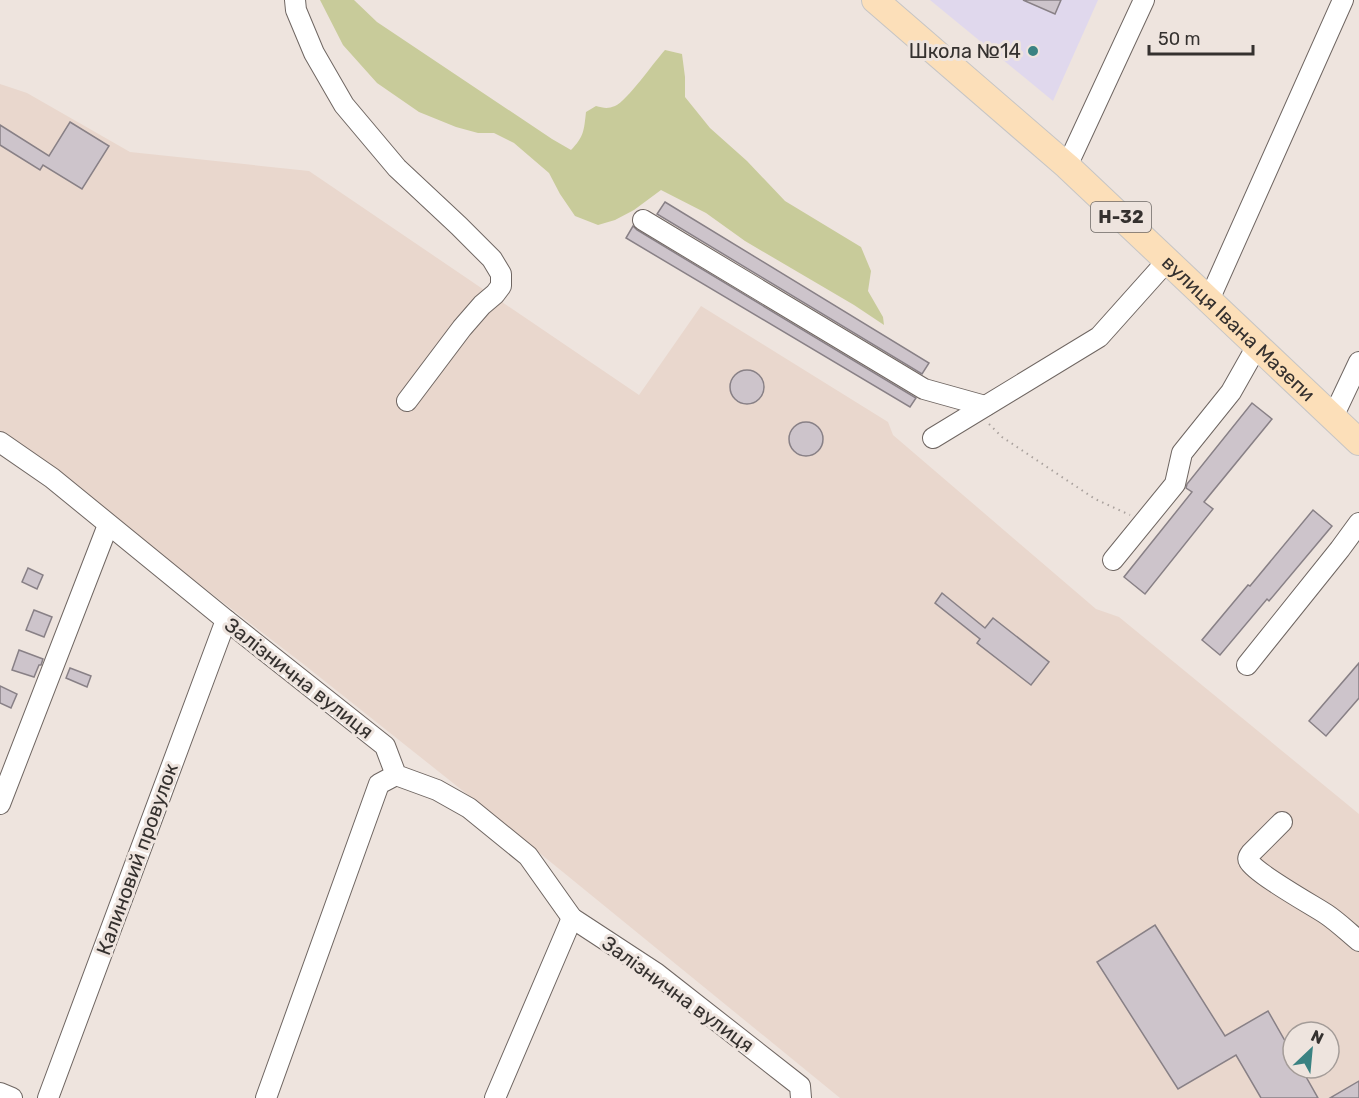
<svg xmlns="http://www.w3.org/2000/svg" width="1359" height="1098" viewBox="0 0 1359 1098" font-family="Rubik,sans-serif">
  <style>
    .built { fill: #e9d7cd; fill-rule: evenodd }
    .education { fill: #e0d8ed }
    .green { fill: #c8cb9a }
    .building { fill: #cdc4cb; stroke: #888086; stroke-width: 1.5 }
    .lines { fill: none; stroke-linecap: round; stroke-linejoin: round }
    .minor-casing { stroke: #6f6662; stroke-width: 22 }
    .major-casing { stroke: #c6c5c5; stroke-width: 28 }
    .path { stroke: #a9a19d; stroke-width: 2; stroke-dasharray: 1.5 4.5; stroke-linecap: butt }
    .minor { stroke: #fff; stroke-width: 20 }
    .major { stroke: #fcdfb9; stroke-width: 26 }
    .poi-dot { fill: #3a8282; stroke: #eee4de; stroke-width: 2 }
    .labels { text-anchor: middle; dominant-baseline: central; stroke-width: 6; stroke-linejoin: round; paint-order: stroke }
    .shield { fill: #eee4de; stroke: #6c6764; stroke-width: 1.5 }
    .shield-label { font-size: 18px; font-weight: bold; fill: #35312f }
    .poi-label { font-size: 20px; fill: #35312f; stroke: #eee4de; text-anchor: end }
    .street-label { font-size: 20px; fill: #35312f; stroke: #eee4de }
  </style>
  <rect width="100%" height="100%" fill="#eee4de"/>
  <path class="built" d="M0 84 27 93 130 152 309 171 639 395 701 306 888 422 893 435 1096 609 1119 617 1359 814V1098H840L487 810 302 663 190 577 59 474 0 431ZM1293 1032H1329V1068H1293Z"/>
  <polygon class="education" points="930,0 1098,0 1053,101"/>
  <path class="green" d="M320 0H354L377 22 552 139 571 150C584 137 584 130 586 112L596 106C603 108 608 109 615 106 627 101 654 62 665 50L682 54 685 77V97L710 128 747 161 785 201 861 247 871 271 868 291 883 317 884 325 854 305 745 241 706 213 661 190 634 210 615 220 598 225 575 216 560 194 549 173 514 143 494 133H478L456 127 419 112 377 83 343 45Z"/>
  <g class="building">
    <polygon points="1023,0 1061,0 1055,14"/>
    <polygon points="70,122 109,146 82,189 43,165 40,170 0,145 0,125 49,156"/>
    <polygon points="665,202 929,363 922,374 657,214"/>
    <polygon points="633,226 637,230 916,398 910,407 626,238"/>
    <circle cx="747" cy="387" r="17"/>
    <polygon points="1252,403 1272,419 1204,502 1213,509 1145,594 1124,577 1192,492 1186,488 1187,484"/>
    <circle cx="806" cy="439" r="17"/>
    <polygon points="1313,510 1332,526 1269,601 1267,599 1220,655 1202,640 1248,585 1250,586"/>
    <polygon points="28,568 43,575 37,589 22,582"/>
    <polygon points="942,593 985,628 993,618 1049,662 1031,685 977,643 980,639 935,603"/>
    <polygon points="34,610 52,617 44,637 26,630"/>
    <polygon points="19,650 43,659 41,665 39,665 34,677 12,670"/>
    <polygon points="1359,663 1359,698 1326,736 1309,721"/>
    <polygon points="70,668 91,676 87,687 66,678"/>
    <polygon points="0,686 17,694 11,708 0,703"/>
    <polygon points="1155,925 1225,1036 1268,1011 1293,1055 1293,1068 1301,1068 1318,1098 1261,1098 1236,1055 1178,1089 1097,962"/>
    <polygon points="1359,1081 1359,1098 1330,1098"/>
  </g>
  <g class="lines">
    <g class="minor-casing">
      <g id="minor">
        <polyline points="295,0 296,10 314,53 344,105 397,168 459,226 492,259 501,274 501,286 495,294 482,305 462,328 407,401"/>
        <polyline points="1067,166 1144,0"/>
        <polyline points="643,220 924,389 985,406"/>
        <polyline points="1209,300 1343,0"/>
        <polyline points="1333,417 1359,362"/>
        <polyline points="933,438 1099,337 1167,261"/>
        <polyline points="0,442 52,478 226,620 385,746 396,775 437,790 469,808 528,856 572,918 656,973 800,1086 801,1098"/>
        <polyline points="1113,560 1175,484 1182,453 1231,392 1257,346"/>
        <polyline points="1247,665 1340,549 1359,523"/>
        <polyline points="0,804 108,525"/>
        <path d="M1282 822 1251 853C1249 856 1247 858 1249 861 1255 873 1312 905 1326 914 1338 922 1348 932 1359 941"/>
        <polyline points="0,1093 12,1098"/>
        <polyline points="48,1098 226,620"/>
        <polyline points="266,1098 379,784 396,775"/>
        <polyline points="495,1098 572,918"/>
      </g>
    </g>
    <g class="major-casing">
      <g id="major">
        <path id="s1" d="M875 0 1067 166 1359 442"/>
      </g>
    </g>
    <polyline class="path" points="989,424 1002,437 1095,499 1130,515"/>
    <use href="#minor" class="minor"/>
    <use href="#major" class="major"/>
  </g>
  <circle class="poi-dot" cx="1033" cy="51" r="6"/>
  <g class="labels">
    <rect class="shield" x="1091" y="202" width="60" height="30" rx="4.5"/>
    <g class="shield-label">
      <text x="1121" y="217">Н-32</text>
    </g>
    <g class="poi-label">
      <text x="1021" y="51">Школа №14</text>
    </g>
    <g class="street-label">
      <text stroke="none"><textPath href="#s1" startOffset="490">вулиця Івана Мазепи</textPath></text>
      <text transform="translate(299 678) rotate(38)">Залізнична вулиця</text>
      <text transform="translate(137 859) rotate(-70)">Калиновий провулок</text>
      <text transform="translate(678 994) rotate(36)">Залізнична вулиця</text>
    </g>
  </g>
  <g transform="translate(1311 1050) rotate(26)"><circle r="28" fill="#eee4de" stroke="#a49c98" stroke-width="1.5"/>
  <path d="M0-4.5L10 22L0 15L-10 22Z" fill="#3a8282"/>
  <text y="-9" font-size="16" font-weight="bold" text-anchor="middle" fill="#35312f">N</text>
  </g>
  <path d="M1149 45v9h104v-9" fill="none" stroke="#35312f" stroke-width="3"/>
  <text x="1158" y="45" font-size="18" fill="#35312f" stroke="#eee4de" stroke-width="4.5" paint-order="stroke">50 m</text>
</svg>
